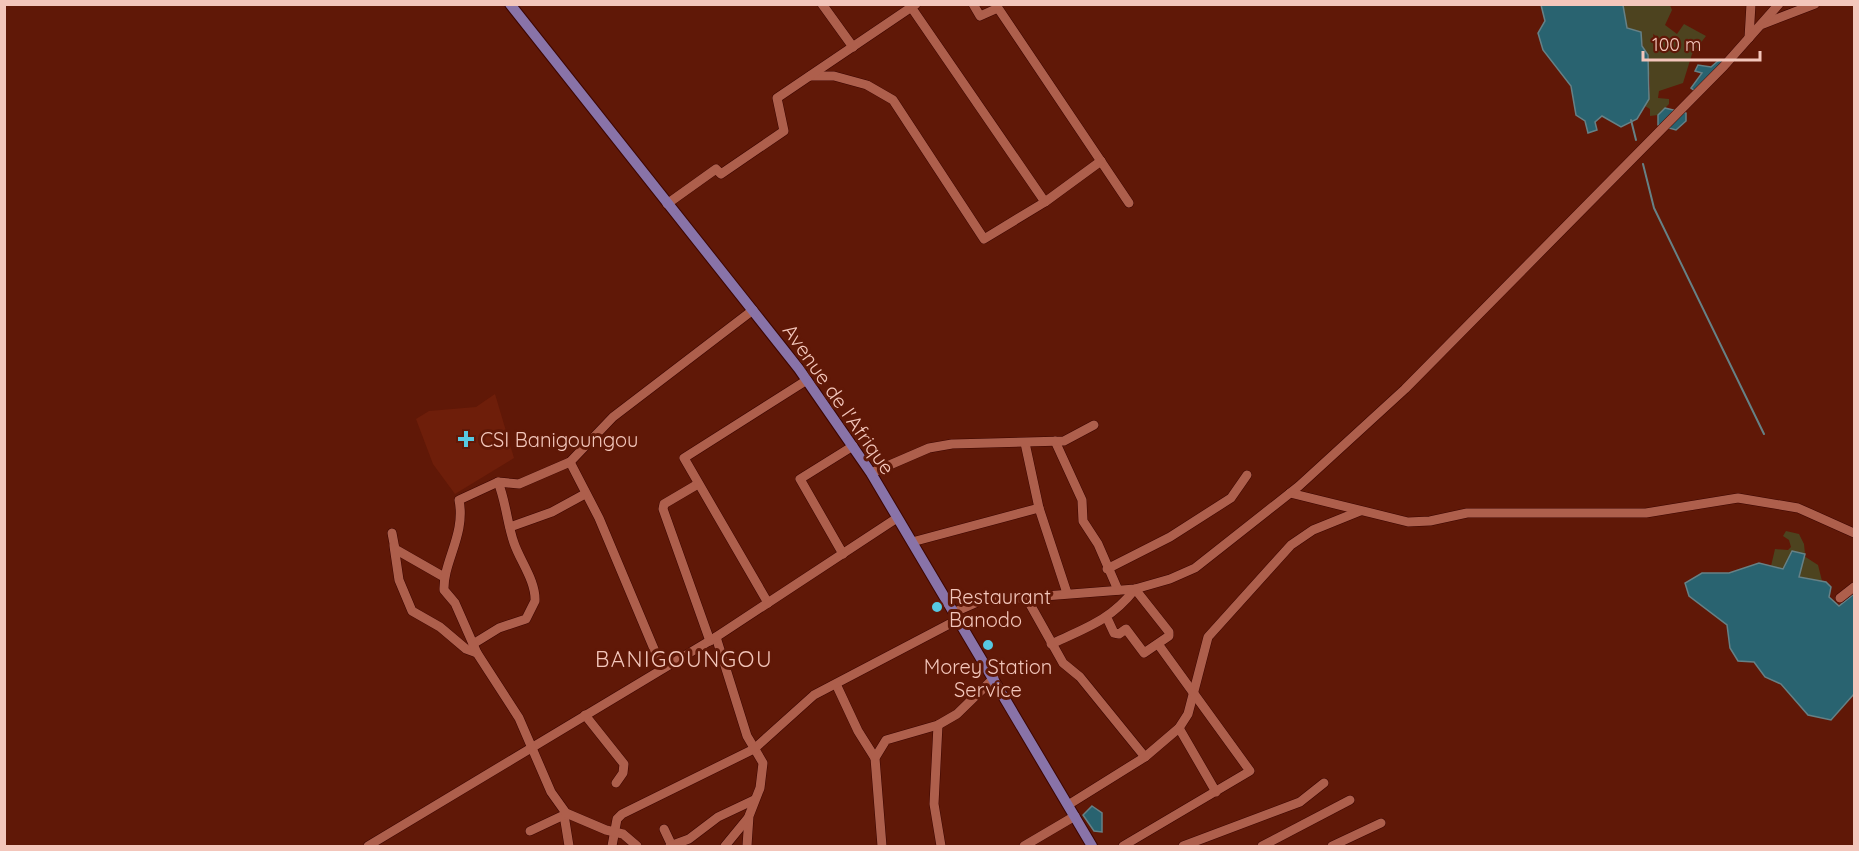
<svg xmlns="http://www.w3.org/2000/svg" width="1859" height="851" viewBox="0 0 1859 851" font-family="Quicksand,sans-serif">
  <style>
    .built { fill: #6e1e0a }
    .green { fill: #4d431f }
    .water { fill: #296370; stroke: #668186; stroke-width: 1.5 }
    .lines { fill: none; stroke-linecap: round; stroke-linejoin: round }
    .stream { stroke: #668186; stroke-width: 2 }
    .minor-casing { stroke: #3b0500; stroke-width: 10 }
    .major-casing { stroke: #3b0500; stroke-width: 12 }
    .minor { stroke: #ae5f4c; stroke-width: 9 }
    .major { stroke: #8973a8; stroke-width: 10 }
    .poi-dot { fill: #57c9e2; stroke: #601807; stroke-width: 2 }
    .labels { text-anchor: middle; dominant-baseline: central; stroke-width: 6; stroke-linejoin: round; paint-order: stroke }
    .street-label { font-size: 20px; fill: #f3c6bb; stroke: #601807 }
    .poi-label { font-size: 20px; fill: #f3c6bb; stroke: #601807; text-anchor: start }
    .quarter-label { font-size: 22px; letter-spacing: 1.5px; fill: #f3c6bb; stroke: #601807 }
  </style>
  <rect width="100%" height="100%" fill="#601807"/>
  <polygon class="built" points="495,394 514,458 455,494 433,464 416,419 429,411 476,407"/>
  <g class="green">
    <path d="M1623 5H1670L1672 10 1665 25 1677 34 1684 24 1706 36 1692 54 1683 83 1659 91 1658 98 1669 99V104L1658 115 1650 116V109L1645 106C1658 83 1642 55 1641 32L1627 28Z"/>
    <polygon points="1786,531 1799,534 1804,544 1805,554 1792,551 1783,569 1771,566 1775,549 1788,550 1791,547 1789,540 1783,536"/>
    <polygon points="1804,556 1818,565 1822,581 1799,578"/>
  </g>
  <g class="water">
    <polygon points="1541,5 1623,5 1627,28 1641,32 1642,46 1648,55 1649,99 1637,119 1621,127 1602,116 1595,122 1597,130 1588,133 1585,121 1576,115 1571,86 1543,50 1538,33 1545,21"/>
    <polygon points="1719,60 1724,61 1695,91 1691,88 1702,73 1695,71 1698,65 1711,67"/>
    <polygon points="1665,108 1686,113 1686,121 1676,130 1658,125 1658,115"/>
    <polygon points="1792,551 1805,554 1799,577 1826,582 1831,587 1829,597 1839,606 1854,594 1854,694 1831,720 1808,715 1781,684 1765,677 1754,662 1738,661 1730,648 1727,625 1689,596 1685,583 1702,573 1729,573 1759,563 1783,569"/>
    <polygon points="1092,806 1102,813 1102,832 1094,831 1083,815"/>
  </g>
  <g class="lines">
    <g class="stream">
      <polyline points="1631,120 1636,140"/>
      <polyline points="1643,164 1654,208 1764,434"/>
    </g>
    <g class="minor-casing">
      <g id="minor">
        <polyline points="822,4 853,47"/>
        <polyline points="909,4 1045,202"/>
        <polyline points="973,4 980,16 998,8 1129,203"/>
        <polyline points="1763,24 1815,4"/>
        <polyline points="1749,38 1751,4"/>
        <polyline points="810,76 834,76 867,85 893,100 984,239 1045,202 1101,161"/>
        <polyline points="667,204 716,169 721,174 784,131 777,98 916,4"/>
        <polyline points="1055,441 1082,500 1083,521 1098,544 1118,590"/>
        <polyline points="1025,443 1039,508 1067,593"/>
        <polyline points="570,462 599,518 662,668"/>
        <polyline points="871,473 929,448 952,444 1064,441 1094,425"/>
        <polyline points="698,484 664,504 663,509 710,641"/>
        <polyline points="1290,493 1408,522 1430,521 1467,513 1646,513 1738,498 1798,508 1854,533"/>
        <polyline points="510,527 552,512 585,494"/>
        <polyline points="392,533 395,549 444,577"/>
        <polyline points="912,542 1039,508"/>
        <polyline points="394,546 399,580 412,611 440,627 466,649 477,653"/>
        <polyline points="843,554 800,479 853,446"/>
        <polyline points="1107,569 1170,537 1231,498 1247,475"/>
        <polyline points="1026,597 1063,663 1080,677 1145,757"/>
        <polyline points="1840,598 1854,587"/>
        <polyline points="768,603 684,458 807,380"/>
        <polyline points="955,612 980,601 1135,589 1170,579 1195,568 1299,486 1405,389 1724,66 1779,4"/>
        <polyline points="716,637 747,736 763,763 760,788 749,816 747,846"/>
        <path d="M473 644 499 628 526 619 535 601C536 581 520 561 514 543 507 523 506 502 498 482"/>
        <path d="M1051 644C1086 628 1111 620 1135 589L1169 632V636L1144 653 1126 629 1119 634 1114 633 1107 618"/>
        <polyline points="836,684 858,731 875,758"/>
        <polyline points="585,715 624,764 623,773 616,783"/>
        <polyline points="938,725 934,804 941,846"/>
        <polyline points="1179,728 1216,792"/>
        <polyline points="1068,805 1145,757 1179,728 1188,714 1208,637 1291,545 1313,530 1360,511"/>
        <polyline points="566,813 564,815 569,846"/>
        <polyline points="664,829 672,846"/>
        <polyline points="530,831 564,815"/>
        <polyline points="368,846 716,637 897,518"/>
        <polyline points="612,846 617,819 622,814 754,749 814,695 959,619"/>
        <path d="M637 846 623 834 606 830 566 813 551 792 519 718 477 653 455 603 444 590C443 562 466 534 459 500L498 482 519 484 570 462 613 417 753 310"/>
        <polyline points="670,846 689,839 718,817 754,800"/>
        <polyline points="725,846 748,818"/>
        <polyline points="882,846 875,758 886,740 938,725 957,714 994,678"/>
        <polyline points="1024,846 1075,816"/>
        <polyline points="1123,846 1250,771 1158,644"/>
        <polyline points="1183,846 1300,802 1324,783"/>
        <polyline points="1262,846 1350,800"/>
        <polyline points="1332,846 1381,823"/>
      </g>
    </g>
    <g class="major-casing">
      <polyline id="major" points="510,4 799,369 871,473 1092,846"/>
    </g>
    <use href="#minor" class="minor"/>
    <use href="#major" class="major"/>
  </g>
  <g class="poi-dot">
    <path d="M463 430h6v6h6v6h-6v6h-6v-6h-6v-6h6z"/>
    <circle cx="937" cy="607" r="6"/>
    <circle cx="988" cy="645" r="6"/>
  </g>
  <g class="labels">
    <g class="street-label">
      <text transform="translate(839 399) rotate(55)">Avenue de l'Afrique</text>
    </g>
    <g class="poi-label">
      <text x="480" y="439">CSI Banigoungou</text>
      <text x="949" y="596">Restaurant<tspan x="949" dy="23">Banodo</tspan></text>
      <text x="988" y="666" text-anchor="middle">Morey Station<tspan x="988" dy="23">Service</tspan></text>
    </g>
    <g class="quarter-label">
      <text x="684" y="659">BANIGOUNGOU</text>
    </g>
  </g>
  <rect width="1859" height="851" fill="none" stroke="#f3c6bb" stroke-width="12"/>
  <path d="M1643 51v9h117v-9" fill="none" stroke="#f3c6bb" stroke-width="3"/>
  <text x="1652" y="51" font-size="18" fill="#f3c6bb" stroke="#601807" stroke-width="4.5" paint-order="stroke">100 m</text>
</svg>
